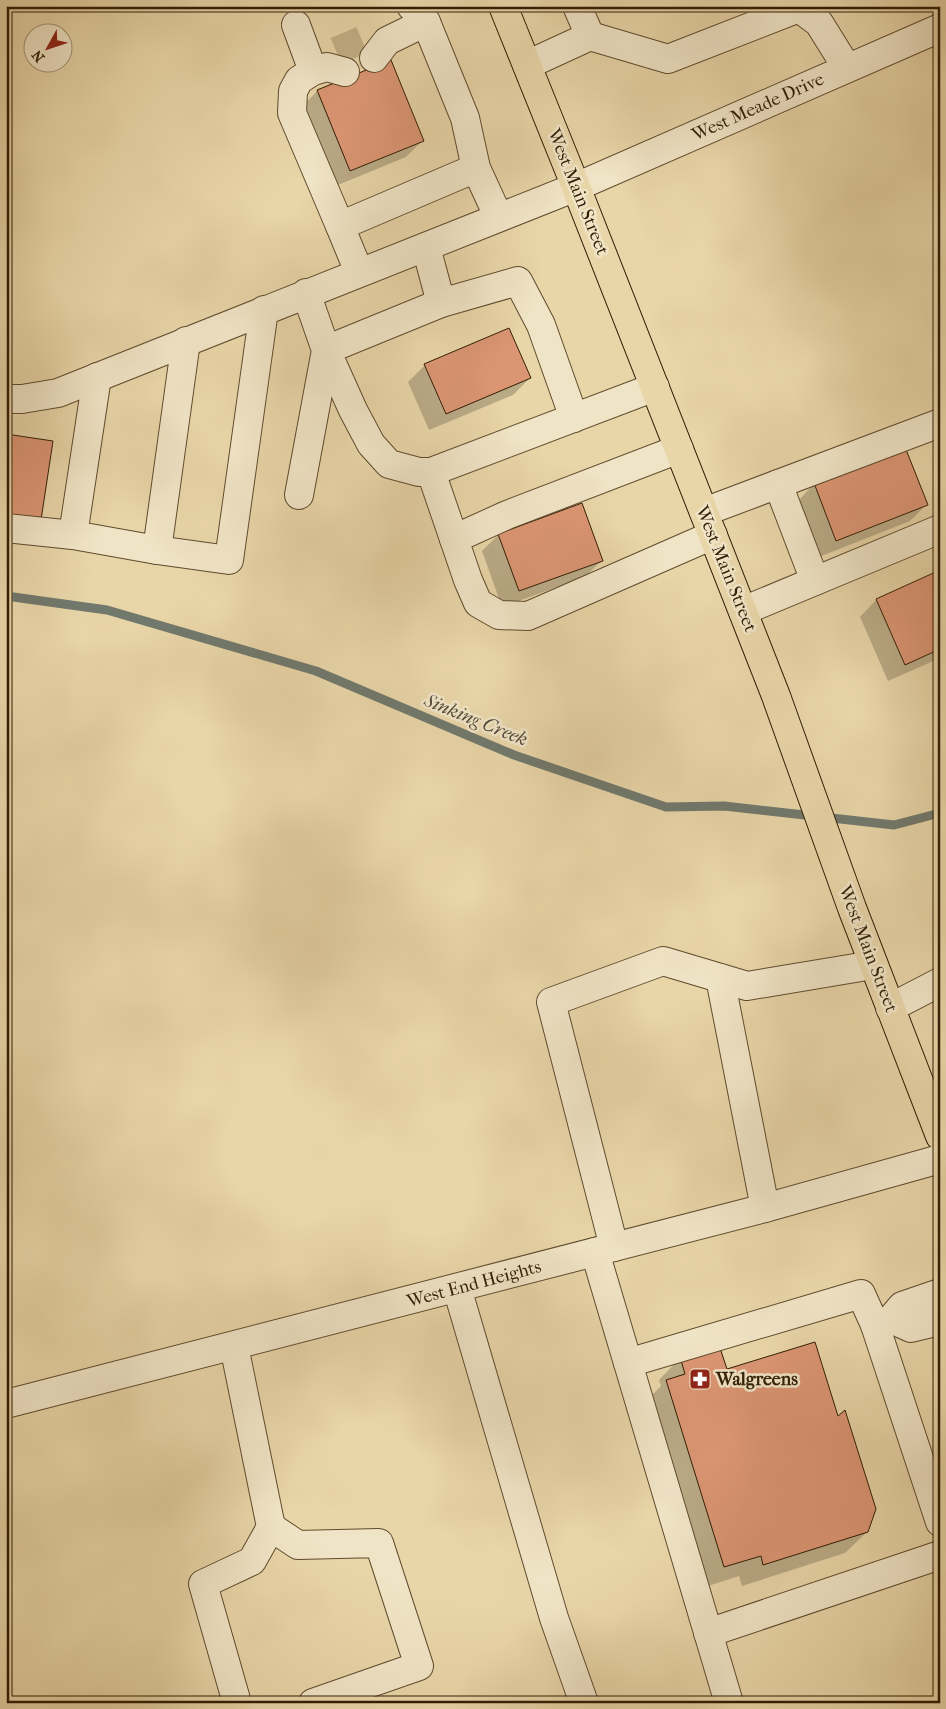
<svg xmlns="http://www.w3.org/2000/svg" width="946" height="1709" viewBox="0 0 946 1709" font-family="'IM FELL French Canon',serif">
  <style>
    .shadow { fill: #0003 }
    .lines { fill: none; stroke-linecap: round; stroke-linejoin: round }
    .stream { stroke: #71796d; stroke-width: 9 }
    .building { fill: #db9573; stroke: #311d04 }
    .minor-tunnel { stroke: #c3b087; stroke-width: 28; stroke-dasharray: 28 14; stroke-linecap: butt }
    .minor-casing { stroke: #5f4b2d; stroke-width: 30 }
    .major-casing { stroke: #311d04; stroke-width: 30 }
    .minor { stroke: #f0e4c6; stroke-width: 28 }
    .major { stroke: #e8d5a8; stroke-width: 28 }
    .labels { text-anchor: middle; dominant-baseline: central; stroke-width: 5; stroke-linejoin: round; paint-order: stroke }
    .street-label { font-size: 18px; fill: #311d04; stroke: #f0e4c6 }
    .poi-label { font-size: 18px; font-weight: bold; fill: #311d04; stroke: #f0e4c6; text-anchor: start }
    .water-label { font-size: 19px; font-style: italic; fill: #514b39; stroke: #f0e4c6 }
  </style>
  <rect width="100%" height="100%" fill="#e8d5a8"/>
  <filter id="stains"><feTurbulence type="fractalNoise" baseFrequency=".004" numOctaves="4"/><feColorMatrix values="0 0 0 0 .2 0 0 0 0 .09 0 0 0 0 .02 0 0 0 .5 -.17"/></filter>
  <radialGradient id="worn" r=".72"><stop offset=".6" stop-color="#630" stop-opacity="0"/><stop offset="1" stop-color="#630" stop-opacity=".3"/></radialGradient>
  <g class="shadow">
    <polygon points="317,91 423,140 406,157 333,187 301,108"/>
    <polygon points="425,365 530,378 513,395 429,430 408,382"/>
    <polygon points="814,484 927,504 910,521 819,557 798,501"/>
    <polygon points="498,535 602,560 585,577 502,607 482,551"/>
    <polygon points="940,572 940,658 888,681 860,617 876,600"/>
    <polygon points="680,1358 726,1370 837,1418 867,1532 845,1553 742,1586 739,1576 702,1588 645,1402 661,1386 659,1380"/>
  </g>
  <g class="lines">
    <polyline class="stream" points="6,596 107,610 316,671 514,755 666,807 724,806 894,825 940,813"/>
  </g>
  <g class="building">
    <polygon points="391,60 424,141 350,171 317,90"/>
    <polygon points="509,328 531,378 446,414 424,364"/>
    <polygon points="6,434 53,441 41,520 6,515"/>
    <polygon points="905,447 928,505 836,541 814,483"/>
    <polygon points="582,503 603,561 519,591 498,534"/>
    <polygon points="940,570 940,649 905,665 876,599"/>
    <polygon points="815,1342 838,1416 845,1410 876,1509 868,1532 763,1565 761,1556 724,1567 666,1380 685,1374 680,1357 719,1345 727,1369"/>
  </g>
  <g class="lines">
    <polyline class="minor-tunnel" points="336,51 367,38"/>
    <g class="minor-casing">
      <g id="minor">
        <polyline points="411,6 426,22 465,118 476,168 498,216"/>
        <polyline points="296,25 313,71"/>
        <polyline points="590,36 668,59 799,8 819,23 847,68"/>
        <polyline points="374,58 387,41 426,22"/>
        <polyline points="527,65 590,36 577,6"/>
        <polyline points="345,72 327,67 313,71 299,80 293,91 292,113 340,226 476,168"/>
        <polyline points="340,226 359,272"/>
        <polyline points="426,247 441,303"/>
        <polyline points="97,377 73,535 157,550 186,341"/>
        <polyline points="6,399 22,399 58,393 576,187 940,28"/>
        <polyline points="574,418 541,325 518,281 441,303 326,350 353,410 371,444 389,464 419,472 431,472 655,387"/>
        <polyline points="679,449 507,515 454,539 468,580 478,603 499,615 528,616 713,535"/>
        <polyline points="431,472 454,539"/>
        <polyline points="778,484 815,581"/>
        <polyline points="299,495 326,350 306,293"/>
        <polyline points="704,512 940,423"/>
        <polyline points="6,528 73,535"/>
        <polyline points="157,550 229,560 264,310"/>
        <polyline points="743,611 940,529"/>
        <polyline points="720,978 765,1208"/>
        <polyline points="890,1008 940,982"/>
        <polyline points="614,1247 551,1002 663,961 747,986 873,965"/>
        <polyline points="595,1252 729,1703"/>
        <polyline points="457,1288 554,1618 584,1703"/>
        <polyline points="891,1319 911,1328 940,1321"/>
        <polyline points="875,1325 940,1522"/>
        <polyline points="234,1346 271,1527 252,1561 203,1584 237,1703"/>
        <polyline points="628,1363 861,1294 875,1325 891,1319 902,1306 940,1293"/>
        <polyline points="6,1404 765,1208 940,1159"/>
        <polyline points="271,1527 298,1545 379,1543 419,1666 313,1703"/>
        <polyline points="708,1633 940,1555"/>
      </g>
    </g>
    <g class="major-casing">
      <polyline id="major" points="503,6 576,187 776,696 852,908 940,1136"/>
    </g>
    <use href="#minor" class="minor"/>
    <use href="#major" class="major"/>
  </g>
  <defs>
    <g id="pharmacy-square" transform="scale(1.125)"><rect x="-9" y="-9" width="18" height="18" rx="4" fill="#8f2418" stroke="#f0e4c6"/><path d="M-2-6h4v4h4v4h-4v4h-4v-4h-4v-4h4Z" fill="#fff"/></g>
  </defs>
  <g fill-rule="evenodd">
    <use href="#pharmacy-square" x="700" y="1379"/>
  </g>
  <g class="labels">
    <g class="street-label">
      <text transform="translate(758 107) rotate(-24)">West Meade Drive</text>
      <text transform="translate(578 192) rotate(68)">West Main Street</text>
      <text transform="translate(726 569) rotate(68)">West Main Street</text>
      <text transform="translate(868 949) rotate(69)">West Main Street</text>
      <text transform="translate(474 1284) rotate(-15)">West End Heights</text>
    </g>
    <g class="poi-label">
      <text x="716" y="1379">Walgreens</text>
    </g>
    <g class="water-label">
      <text transform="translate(476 720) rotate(22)">Sinking Creek</text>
    </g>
  </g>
  <rect width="946" height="1709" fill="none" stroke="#e8d5a8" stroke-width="25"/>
  <rect x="8" y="8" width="931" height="1694" fill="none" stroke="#311d04" stroke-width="2.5"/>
  <rect x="12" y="12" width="921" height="1684" fill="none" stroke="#311d04"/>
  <g transform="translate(48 48) rotate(230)"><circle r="24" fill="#f0e4c6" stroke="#a49478"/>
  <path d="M0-4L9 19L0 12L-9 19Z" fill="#8f2418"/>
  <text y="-8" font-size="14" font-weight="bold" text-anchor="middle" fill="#311d04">N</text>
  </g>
  <rect width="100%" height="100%" filter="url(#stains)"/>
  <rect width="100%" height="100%" fill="url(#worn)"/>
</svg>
